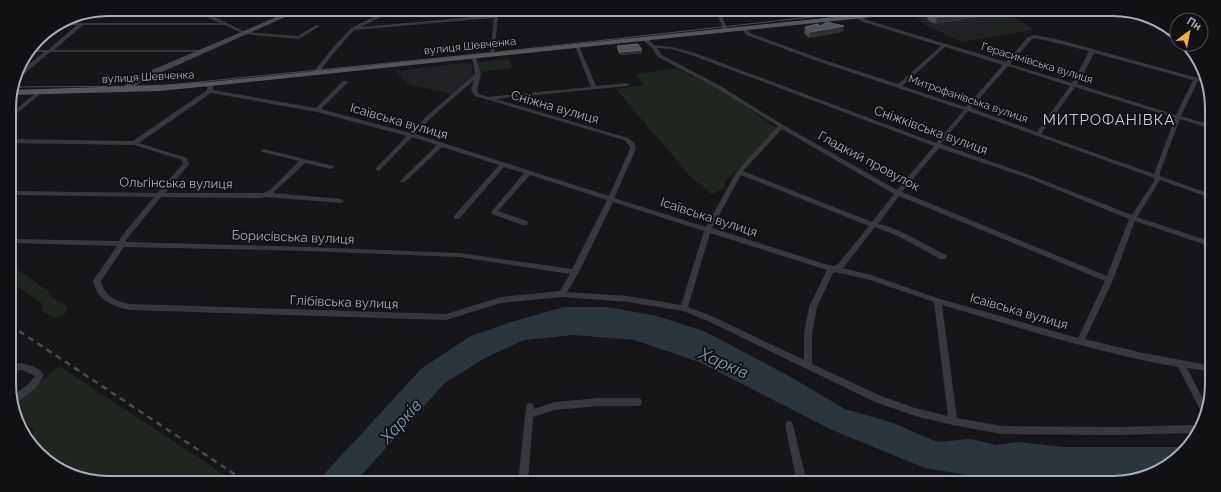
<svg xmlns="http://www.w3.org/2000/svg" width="1221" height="492" viewBox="0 0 1221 492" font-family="Raleway,sans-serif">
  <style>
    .built { fill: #222225 }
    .green { fill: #1e261f }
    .water { fill: #2c353c }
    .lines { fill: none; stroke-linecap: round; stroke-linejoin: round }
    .street { fill: #37383d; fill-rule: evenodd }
    .secondary { fill: #45474d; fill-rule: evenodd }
    .primary { fill: #53555c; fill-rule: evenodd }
    .tram { stroke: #4a4c52; stroke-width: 1 }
    .rail { stroke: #4a4c52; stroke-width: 2.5; stroke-dasharray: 6 5; stroke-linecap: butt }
    .wall { fill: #47494d }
    .shaded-wall { fill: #2f3033 }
    .building { fill: #525359; stroke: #5f6168 }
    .labels { text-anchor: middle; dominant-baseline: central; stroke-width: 4; stroke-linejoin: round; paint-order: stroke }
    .far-street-label { font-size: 11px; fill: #a8adb8; stroke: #111113 }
    .street-label { font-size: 13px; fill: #a8adb8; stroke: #111113 }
    .quarter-label { font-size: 15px; letter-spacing: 1px; fill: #c9ccd4; stroke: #111113 }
    .near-water-label { font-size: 17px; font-style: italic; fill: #7f9bb3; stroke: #111113 }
    .rim { fill: none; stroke: #a8adb8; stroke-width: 2 }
  </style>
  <rect width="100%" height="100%" fill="#161618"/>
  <g class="built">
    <polygon points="955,9 1002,9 1034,30 962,42 927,26 913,16"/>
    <polygon points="471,62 473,75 452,94 409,85 396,71"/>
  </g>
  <g class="green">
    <polygon points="1008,23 1018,29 995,33 984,26"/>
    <polygon points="509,59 512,68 480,72 478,62"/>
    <path d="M677 68C689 76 701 80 714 86 736 96 756 114 776 128L750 158 726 180 723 188 712 195 689 175 616 89 644 85 636 74Z"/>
    <polygon points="10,265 47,290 52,297 59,302 68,307 65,314 54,318 43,312 41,302 10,282"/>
    <polygon points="59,366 237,483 108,483 76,478 33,449 29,440 35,431 16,414 12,405"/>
  </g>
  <polygon class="water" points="564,307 607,307 657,316 706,332 787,375 845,409 893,423 937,442 970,439 996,445 1018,442 1064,447 1184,447 1173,463 1138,476 1095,477 979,477 925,468 832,430 699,362 634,340 574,335 524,340 483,359 445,383 354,483 316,483 422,368 471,336 511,322"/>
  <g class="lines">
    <g class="street">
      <polygon points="193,9 199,9 245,32 298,36 316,25 320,26 299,39 244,34 225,25 83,25 54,50 201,50 203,51 201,52 50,52 17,80 15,81 16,75 44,52 28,52 30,50 48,50 77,25 57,25 60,23 219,23"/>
      <polygon points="390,9 396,9 361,27 494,15 495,9 499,9 494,55 492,56 490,55 494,18 354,30 334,53 317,75 313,75 313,73 330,51 351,28"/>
      <polygon points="715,9 719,9 728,31 728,32 724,31"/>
      <polygon points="875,9 880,9 884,14 880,15"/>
      <path d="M856 16H860L867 20 1006 62 1028 37 1035 35 1056 39 1205 80 1206 83 1198 81 1181 116 1211 125V129L1180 119 1160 172V176L1210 194V198L1160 180 1137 217 1209 241V246L1135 221 1113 280 1085 339 1139 352 1207 365V371L1187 368 1207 407V416L1205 419 1178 367C1098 353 1020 328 942 305L957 418 1001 426 1117 427 1197 425 1200 426 1194 433 1117 435 1001 434 953 425 915 416 875 402 710 322 683 311 628 302 562 297 501 303 446 320 131 310C113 307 97 300 93 281L117 246 10 243V239L119 241 121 237 154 197 10 195V191L157 193 183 164 182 160 134 145 9 143V139L133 141 207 90V84L210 82 213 84V90L316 108 343 81H347V83L321 109 410 133 429 114 475 74 472 57V56L476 57 481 74 477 90 479 94 488 97 591 87 575 46 577 45 579 46 596 86 626 83 629 85 628 86 496 99 628 138 634 143 636 149 614 198 706 227 737 171 778 126 718 89 658 57 651 47 644 41V39H648L654 45 672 47 695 53 936 143 964 110 817 61 746 35 742 29 746 28 750 33 821 59 898 84 941 46 863 22 856 18ZM1035 38 1089 51 1076 77 1072 83 1010 64 1032 39ZM945 47 1003 65 966 107 902 86ZM657 48 672 49 691 55 934 146 897 190 783 125 722 87 662 55ZM1094 53 1193 80 1176 115 1077 84 1082 77ZM1008 66 1070 86 1037 132 971 108ZM474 80 471 90 475 96 624 140 629 145 630 149 609 196 415 134 433 116ZM1075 87 1175 118 1154 174 1041 134ZM211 93 317 112 407 136 376 168 375 169 378 171 380 170 412 137 437 145 401 180 400 181 401 182H405L442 147 499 165 455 215 454 217 455 219H459L504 167 524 173 491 212 492 214 523 225H527L528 223 527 221 498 211 530 175 607 200 572 269 459 253 308 247 126 242V240L161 197 259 198 266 197 341 203 344 201 341 199 273 193 305 163 331 169 334 167 333 166 264 149 261 151 262 152 299 161 270 190 264 193H165L186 168 189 164 187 158 139 143ZM968 111 1154 178V181L1132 215 1032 176 941 144ZM782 129 894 194 872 222 743 171ZM939 148 1028 178 1129 219 1107 276 902 192ZM741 175 869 226 838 264 834 266 825 264 712 228ZM899 196 1105 281 1078 338 940 299 871 275 843 268 875 227 898 236 940 259H946L947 257 946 255C923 244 902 229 878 224ZM613 202 704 231 681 305 628 296 567 292 579 272ZM710 233 827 270 809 307 804 334V360L716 318 688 307ZM124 247 308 251 459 257 570 274 560 291 501 297 446 314 131 304C117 302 104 296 101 281ZM835 272 867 279 934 302 948 416 915 408 881 396 812 364V334L817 307 833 273Z"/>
      <polygon points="38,91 41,93 40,94 9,120 9,115"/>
      <path d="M19 363C28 364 39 367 44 375L35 389 12 406 11 403V398L29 383 35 376 22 370 11 371V365Z"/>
      <polygon points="598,398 638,398 641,399 642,402 641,405 638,406 598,406 555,410 533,417 528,483 518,483 525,415 527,404 530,403 533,404 534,409 555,402"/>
      <polygon points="789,421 792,422 793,425 807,483 797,483 785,425 786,422"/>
    </g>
    <polygon class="secondary" points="295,9 303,9 144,80 126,92 123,92 119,90 138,76"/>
    <polygon class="primary" points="911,9 935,9 931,11 210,86 159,91 11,95 12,90 159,85 210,82"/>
    <polyline class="tram" points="13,87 158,86 498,52 883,9"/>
    <polyline class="rail" points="10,325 248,483"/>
  </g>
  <g class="wall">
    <polygon points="938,9 988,9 985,16 935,24 927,19 930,10"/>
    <polygon points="820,26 844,26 842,32 809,38 804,33 805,27"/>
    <polygon points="617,46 642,53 620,55 617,49"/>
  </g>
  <g class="shaded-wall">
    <polygon points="978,9 988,9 985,16 935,24 938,15"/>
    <polygon points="844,26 842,32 809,38 810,32"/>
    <polygon points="642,50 642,53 620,55 620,52"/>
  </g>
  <g class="building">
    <polygon points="938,9 978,9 938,15 930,10"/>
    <polygon points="827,22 844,26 810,32 805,27 818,24 820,26"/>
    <polygon points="638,44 642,50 620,52 617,46"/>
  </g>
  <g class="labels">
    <g class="far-street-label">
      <text transform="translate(470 46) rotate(-6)">вулиця Шевченка</text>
      <text transform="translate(1037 63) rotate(17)">Герасимівська вулиця</text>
      <text transform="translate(148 77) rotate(-3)">вулиця Шевченка</text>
      <text transform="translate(968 99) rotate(19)">Митрофанівська вулиця</text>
    </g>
    <g class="street-label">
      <text transform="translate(555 107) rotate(16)">Сніжна вулиця</text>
      <text transform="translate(399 121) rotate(16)">Ісаївська вулиця</text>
      <text transform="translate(931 130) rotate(20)">Сніжківська вулиця</text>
      <text transform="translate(869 161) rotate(28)">Гладкий провулок</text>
      <text transform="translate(176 183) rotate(1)">Ольгінська вулиця</text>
      <text transform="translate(709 217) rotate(18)">Ісаївська вулиця</text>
      <text transform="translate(293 237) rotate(2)">Борисівська вулиця</text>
      <text transform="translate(344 302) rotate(2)">Глібівська вулиця</text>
      <text transform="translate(1019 311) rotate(16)">Ісаївська вулиця</text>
    </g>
    <g class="quarter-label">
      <text x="1109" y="120">МИТРОФАНІВКА</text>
    </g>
    <g class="near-water-label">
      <text transform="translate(724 363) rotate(24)">Харків</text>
      <text transform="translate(401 421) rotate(-48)">Харків</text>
    </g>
  </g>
  <path d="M0 0H1221V492H0ZM108 16H1113A92 92 0 0 1 1205 108V384A92 92 0 0 1 1113 476H108A92 92 0 0 1 16 384V108A92 92 0 0 1 108 16Z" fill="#111113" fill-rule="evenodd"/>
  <path class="rim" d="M108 16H1113A92 92 0 0 1 1205 108V384A92 92 0 0 1 1113 476H108A92 92 0 0 1 16 384V108A92 92 0 0 1 108 16Z"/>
  <g transform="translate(1189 32) rotate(32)"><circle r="19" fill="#111113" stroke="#4d4f55"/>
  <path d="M0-3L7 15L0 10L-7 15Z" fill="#f2b134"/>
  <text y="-6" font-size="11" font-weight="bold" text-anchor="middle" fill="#a8adb8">Пн</text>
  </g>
</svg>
